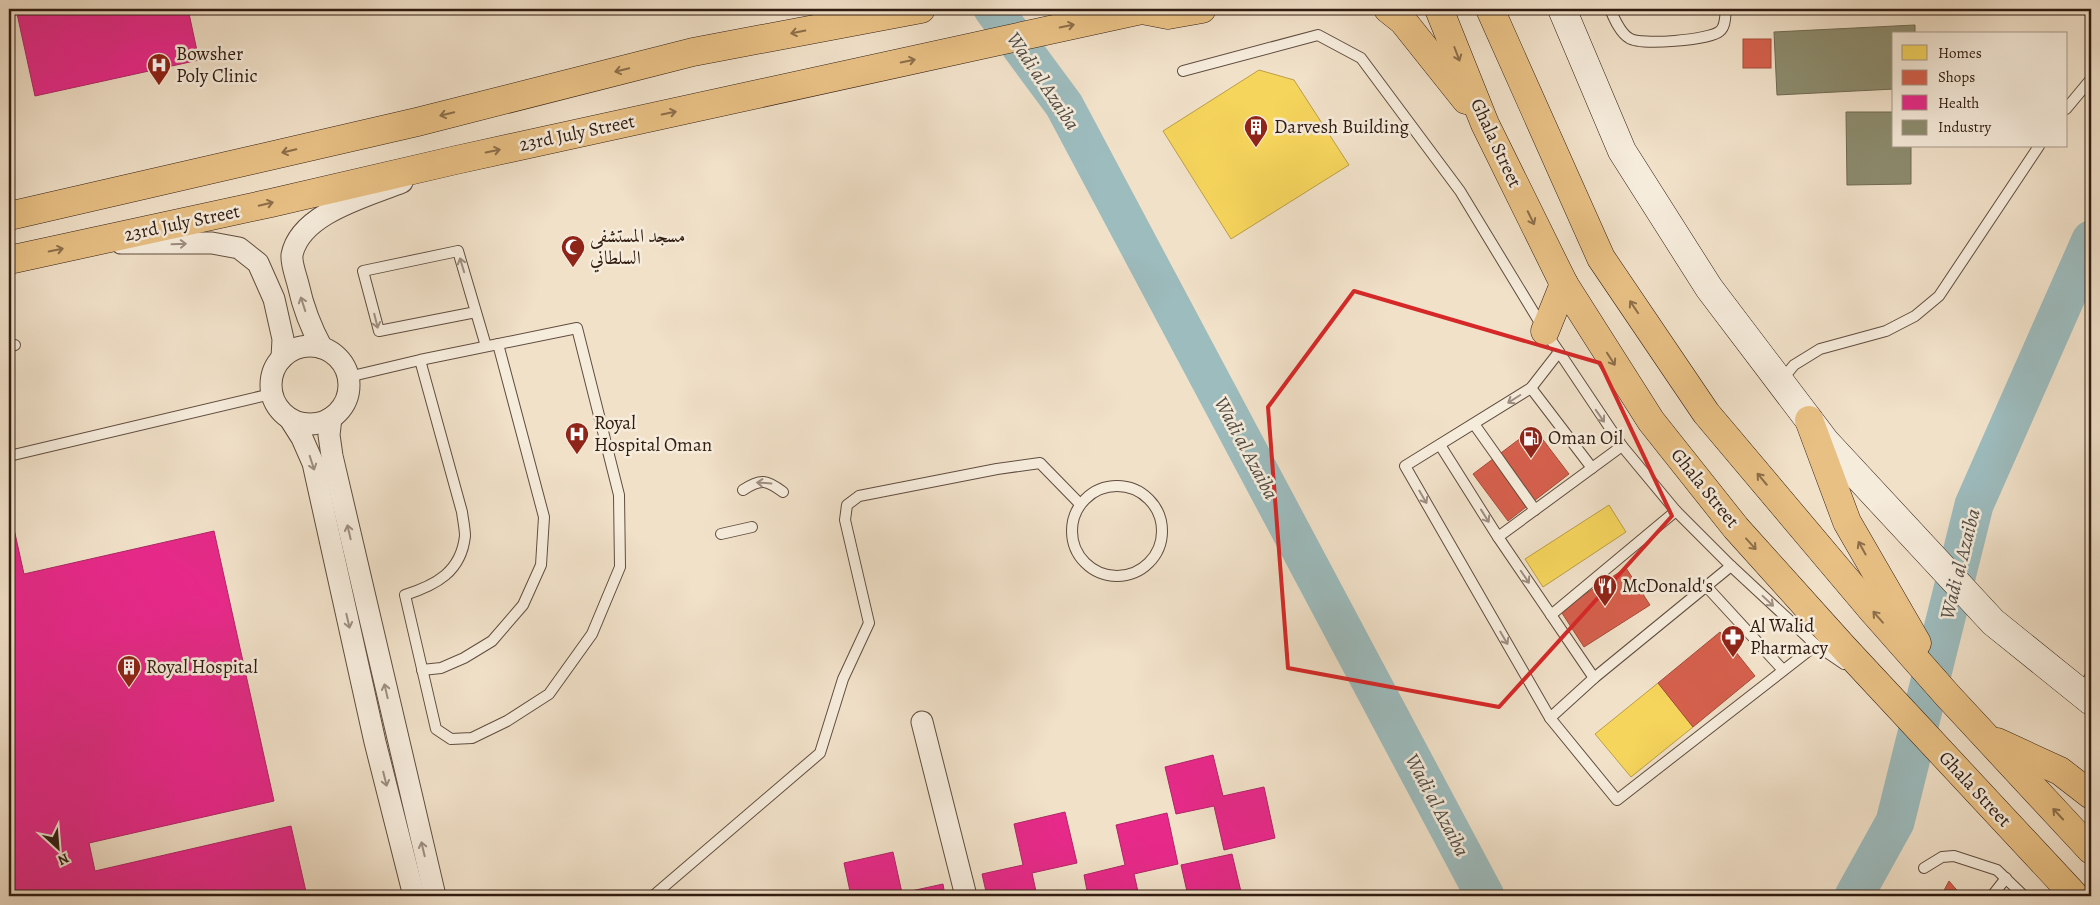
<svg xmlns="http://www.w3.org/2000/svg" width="2100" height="905" viewBox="0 0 2100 905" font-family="Alegreya,Amiri,serif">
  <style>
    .homes { fill: #f6d55c; stroke: #bb9e46 }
    .shops { fill: #d6604d; stroke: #a44c3b }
    .health { fill: #e7298a; stroke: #b02566 }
    .industry { fill: #8c8c6e; stroke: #706a52 }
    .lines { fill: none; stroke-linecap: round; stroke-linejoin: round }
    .river { stroke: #9dbcbe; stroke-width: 39 }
    .lane-casing { stroke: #604d3f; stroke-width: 12 }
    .street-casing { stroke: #604d3f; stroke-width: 23 }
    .secondary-casing { stroke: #301c11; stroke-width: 29 }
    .primary-casing { stroke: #301c11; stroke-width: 29 }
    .lane { stroke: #f6ecdc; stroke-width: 10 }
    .street { stroke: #f6ecdc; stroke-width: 21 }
    .secondary { stroke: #f6ecdc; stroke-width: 28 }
    .primary { stroke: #e8c084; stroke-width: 28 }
    .oneway { stroke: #8c6e4a }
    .oneway2 { stroke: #9d8e81 }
    .marked { fill: none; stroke: #d62828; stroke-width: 4; stroke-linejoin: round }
    .labels { text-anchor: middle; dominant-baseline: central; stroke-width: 5; stroke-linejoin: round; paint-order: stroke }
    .poi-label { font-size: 19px; fill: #301c11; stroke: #f6ecdc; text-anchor: start }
    .street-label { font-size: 19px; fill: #301c11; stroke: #f6ecdc }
    .water-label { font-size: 20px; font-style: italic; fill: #514c45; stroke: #f6ecdc }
  </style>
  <rect width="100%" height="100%" fill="#f1e1c9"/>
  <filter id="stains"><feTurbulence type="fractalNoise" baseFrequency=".004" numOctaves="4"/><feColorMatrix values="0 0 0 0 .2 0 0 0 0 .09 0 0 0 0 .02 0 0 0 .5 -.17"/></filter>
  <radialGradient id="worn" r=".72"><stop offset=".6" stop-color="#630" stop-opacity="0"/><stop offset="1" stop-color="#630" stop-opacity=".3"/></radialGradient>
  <g class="homes">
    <polygon points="1259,70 1294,80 1349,165 1231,239 1163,131"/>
    <polygon points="1609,505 1626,532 1543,587 1525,559"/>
    <polygon points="1658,683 1693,727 1631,777 1595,734"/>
  </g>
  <g class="shops">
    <rect x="1743" y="39" width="28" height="29"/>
    <polygon points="1534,428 1569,474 1508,521 1473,474"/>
    <polygon points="1626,568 1650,605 1584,647 1560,610"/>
    <polygon points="1720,632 1755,676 1693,727 1658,683"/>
    <polygon points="1949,881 1962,896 1941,896"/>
  </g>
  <g class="health">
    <polygon points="16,9 188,9 199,60 35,96"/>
    <polygon points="9,511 10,511 24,574 214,531 274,801 89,843 95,871 291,826 307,896 9,896"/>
    <polygon points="1213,755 1223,796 1264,787 1275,838 1224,850 1214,806 1176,814 1165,767"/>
    <polygon points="1065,812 1077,863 1032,873 1037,896 987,896 982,874 1023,865 1014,824"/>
    <polygon points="1167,813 1178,864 1134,874 1139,896 1088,896 1084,875 1125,865 1116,825"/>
    <polygon points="893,852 902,893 943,884 945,896 851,896 844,863"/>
    <polygon points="1232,854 1242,896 1188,896 1181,865"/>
  </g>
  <g class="industry">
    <polygon points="1915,25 1915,34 1894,34 1894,89 1777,95 1774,32"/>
    <polygon points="1846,112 1894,112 1894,146 1911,146 1911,184 1847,185"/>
  </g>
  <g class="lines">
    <g class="river">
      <polyline points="993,9 1064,105 1485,896"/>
      <polyline points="1854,896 1895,822 1974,505 2091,240"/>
    </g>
    <g class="lane-casing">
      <g id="lane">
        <path d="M1610 9C1614 18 1620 33 1629 38 1640 46 1710 40 1720 31 1726 26 1725 15 1726 9"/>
        <polyline points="1183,71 1318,35 1361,58 1460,191 1545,331 1622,446 1676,511 1731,566 1816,645 1844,664"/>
        <polyline points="2066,109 2091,79"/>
        <polyline points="476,312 379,331 363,271 458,251 486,346"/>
        <polyline points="9,347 15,345"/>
        <path d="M348 377 420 360 577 328 619 495 620 567 592 634 549 694 507 721 472 738 451 739 436 729 405 595C436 585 461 572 465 536 465 529 463 520 462 512L420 360"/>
        <polyline points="1781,381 1794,365 1820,349 1886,331 1915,316 1939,296 2039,146"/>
        <polyline points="1531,388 1592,468"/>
        <polyline points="1474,424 1535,510"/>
        <polyline points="1440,445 1498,537 1622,446"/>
        <polyline points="9,456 271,394"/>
        <circle cx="1117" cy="531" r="45"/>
        <path d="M743 490C761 478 767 480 783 492"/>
        <polyline points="721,534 752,527"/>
        <polyline points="1498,537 1594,678"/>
        <polyline points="1731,566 1594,678 1550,718 1617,800 1816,645"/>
        <polyline points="1706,586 1783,670"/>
        <polyline points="1551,615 1676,511"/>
        <polyline points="422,670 441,668 464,658 492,641 523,605 541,565 544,517 498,344"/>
        <polyline points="2082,692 2091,675"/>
        <polyline points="1550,718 1405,466 1531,388 1559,352"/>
        <polyline points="1924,868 1942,857 1954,856 1997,870 2024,896"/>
        <polyline points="653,896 820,753 843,679 869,623 845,520 847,505 859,496 997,469 1040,463 1080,504"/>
        <polyline points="1992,896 2006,878"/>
      </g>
    </g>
    <g class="street-casing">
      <g id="street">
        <polyline points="121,243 212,243 239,248 258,263 274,299 283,339 282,358"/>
        <circle cx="310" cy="385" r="39"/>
        <path d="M322 348C311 328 303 307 298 284 296 276 291 263 292 255 300 213 368 196 402 182"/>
        <polyline points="331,418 329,435 332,456 435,896"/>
        <polyline points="290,419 302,438 313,463 375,742 414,896"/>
        <polyline points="922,722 966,896"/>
      </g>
    </g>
    <g class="secondary-casing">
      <polyline id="secondary" points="1562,9 1622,151 1709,288 1825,441 1993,622 2091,701"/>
    </g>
    <g class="primary-casing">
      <g id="primary">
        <polyline points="1388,9 1403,21 1466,100"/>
        <polyline points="1439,9 1485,124 1564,284 1651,421 1736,528 1844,648 2075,896"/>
        <polyline points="1490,9 1601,258 1706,413 1872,610 1948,696 2091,850"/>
        <polyline points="1142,10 1168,15 1202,9"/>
        <polyline points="9,216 417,122 693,52 921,9"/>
        <polyline points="9,260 271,203 456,160 1146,9"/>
        <polyline points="1545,331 1564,284"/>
        <polyline points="1809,420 1847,522 1917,643"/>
        <polyline points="1997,742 2060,771 2091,795"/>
      </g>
    </g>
    <use href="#lane" class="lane"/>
    <use href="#street" class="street"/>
    <use href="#secondary" class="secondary"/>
    <use href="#primary" class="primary"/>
  </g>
  <defs><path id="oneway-shaft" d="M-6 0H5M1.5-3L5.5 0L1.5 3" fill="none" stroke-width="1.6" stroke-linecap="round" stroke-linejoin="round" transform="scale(1.25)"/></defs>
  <g class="oneway">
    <use href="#oneway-shaft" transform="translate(1067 26) rotate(-12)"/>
    <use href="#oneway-shaft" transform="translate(798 32) rotate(169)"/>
    <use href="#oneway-shaft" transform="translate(1457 54) rotate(69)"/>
    <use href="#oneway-shaft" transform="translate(908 61) rotate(-12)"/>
    <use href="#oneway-shaft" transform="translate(622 70) rotate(166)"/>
    <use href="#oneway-shaft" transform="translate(669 113) rotate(-12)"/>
    <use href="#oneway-shaft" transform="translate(447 114) rotate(166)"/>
    <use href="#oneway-shaft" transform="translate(289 151) rotate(167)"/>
    <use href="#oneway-shaft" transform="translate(493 151) rotate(-12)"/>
    <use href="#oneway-shaft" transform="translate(266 204) rotate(-13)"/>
    <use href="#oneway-shaft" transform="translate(1531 218) rotate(64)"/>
    <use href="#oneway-shaft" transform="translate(56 250) rotate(-12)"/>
    <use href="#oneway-shaft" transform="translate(1634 307) rotate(-124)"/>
    <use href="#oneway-shaft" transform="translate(1611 359) rotate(57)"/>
    <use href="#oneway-shaft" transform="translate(1762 479) rotate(-130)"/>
    <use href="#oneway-shaft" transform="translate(1751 544) rotate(48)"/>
    <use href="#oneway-shaft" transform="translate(1862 548) rotate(-119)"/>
    <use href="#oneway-shaft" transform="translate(1878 617) rotate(-131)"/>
    <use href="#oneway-shaft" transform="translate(2058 814) rotate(-133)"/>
  </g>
  <g class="oneway2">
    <use href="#oneway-shaft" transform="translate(179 244) rotate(-2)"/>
    <use href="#oneway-shaft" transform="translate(462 265) rotate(-107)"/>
    <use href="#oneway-shaft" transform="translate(303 304) rotate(-108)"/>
    <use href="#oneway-shaft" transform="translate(376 321) rotate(76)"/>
    <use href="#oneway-shaft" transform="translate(1514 399) rotate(148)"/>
    <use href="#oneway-shaft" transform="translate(1600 416) rotate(55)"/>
    <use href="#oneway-shaft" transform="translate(312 463) rotate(72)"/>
    <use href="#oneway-shaft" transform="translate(764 483) rotate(-176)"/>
    <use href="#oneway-shaft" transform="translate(1423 497) rotate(60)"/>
    <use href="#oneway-shaft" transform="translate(1485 516) rotate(58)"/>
    <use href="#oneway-shaft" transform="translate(349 532) rotate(-103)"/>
    <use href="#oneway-shaft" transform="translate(1525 577) rotate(56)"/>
    <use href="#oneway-shaft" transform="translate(1768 601) rotate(43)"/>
    <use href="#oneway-shaft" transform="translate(348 621) rotate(77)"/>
    <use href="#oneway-shaft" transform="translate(1504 638) rotate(60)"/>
    <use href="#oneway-shaft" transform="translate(386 691) rotate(-103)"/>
    <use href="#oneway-shaft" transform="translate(385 779) rotate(76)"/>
    <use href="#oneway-shaft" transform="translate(423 849) rotate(-103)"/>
  </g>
  <path class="marked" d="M1354 291 1600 363 1672 516 1499 707 1288 668 1268 407Z"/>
  <defs>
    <g id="hospital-pin" transform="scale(1.25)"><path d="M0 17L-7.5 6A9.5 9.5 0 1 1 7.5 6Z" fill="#8f2418" stroke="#f6ecdc"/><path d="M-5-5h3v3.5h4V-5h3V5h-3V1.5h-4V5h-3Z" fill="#fff"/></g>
    <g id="building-pin" transform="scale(1.25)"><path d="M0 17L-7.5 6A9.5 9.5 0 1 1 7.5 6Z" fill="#8f2418" stroke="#f6ecdc"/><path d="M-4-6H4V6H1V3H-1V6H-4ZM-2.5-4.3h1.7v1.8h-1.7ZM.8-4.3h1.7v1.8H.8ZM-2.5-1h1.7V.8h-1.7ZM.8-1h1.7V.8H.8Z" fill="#fff"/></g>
    <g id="mosque-pin" transform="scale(1.25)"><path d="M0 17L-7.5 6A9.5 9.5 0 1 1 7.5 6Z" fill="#8f2418" stroke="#f6ecdc"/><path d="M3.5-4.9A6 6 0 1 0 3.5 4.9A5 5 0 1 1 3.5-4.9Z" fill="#fff"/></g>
    <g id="fuel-pin" transform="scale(1.25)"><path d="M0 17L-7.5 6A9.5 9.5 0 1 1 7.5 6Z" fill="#8f2418" stroke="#f6ecdc"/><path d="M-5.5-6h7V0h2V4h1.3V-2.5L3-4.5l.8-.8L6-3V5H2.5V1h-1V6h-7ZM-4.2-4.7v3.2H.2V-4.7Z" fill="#fff"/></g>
    <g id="restaurant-pin" transform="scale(1.25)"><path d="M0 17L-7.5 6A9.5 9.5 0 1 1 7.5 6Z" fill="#8f2418" stroke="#f6ecdc"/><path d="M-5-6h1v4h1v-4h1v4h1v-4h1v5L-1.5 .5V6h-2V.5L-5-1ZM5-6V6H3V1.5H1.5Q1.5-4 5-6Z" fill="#fff"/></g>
    <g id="pharmacy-pin" transform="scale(1.25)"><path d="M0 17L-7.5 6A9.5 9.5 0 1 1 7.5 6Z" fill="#8f2418" stroke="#f6ecdc"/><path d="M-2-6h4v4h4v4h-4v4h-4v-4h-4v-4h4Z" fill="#fff"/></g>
  </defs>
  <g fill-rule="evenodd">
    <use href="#hospital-pin" x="159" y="65"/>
    <use href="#building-pin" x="1256" y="127"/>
    <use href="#mosque-pin" x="573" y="247"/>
    <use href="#hospital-pin" x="577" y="434"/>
    <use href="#fuel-pin" x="1531" y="438"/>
    <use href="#restaurant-pin" x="1605" y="586"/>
    <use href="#pharmacy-pin" x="1733" y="637"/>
    <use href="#building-pin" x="129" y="667"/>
  </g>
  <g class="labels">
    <g class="poi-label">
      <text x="176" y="54">Bowsher<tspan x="176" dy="22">Poly Clinic</tspan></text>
      <text x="1274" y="127">Darvesh Building</text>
      <text x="590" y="236">مسجد المستشفى<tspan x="590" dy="22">السلطاني</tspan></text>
      <text x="594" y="423">Royal<tspan x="594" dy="22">Hospital Oman</tspan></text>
      <text x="1548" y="438">Oman Oil</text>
      <text x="1622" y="586">McDonald's</text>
      <text x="1750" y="626">Al Walid<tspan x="1750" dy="22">Pharmacy</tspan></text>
      <text x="146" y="667">Royal Hospital</text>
    </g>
    <g class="street-label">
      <text transform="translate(577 133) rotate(-12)">23rd July Street</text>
      <text transform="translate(1496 143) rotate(65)">Ghala Street</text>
      <text transform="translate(182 223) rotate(-12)">23rd July Street</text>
      <text transform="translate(1705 488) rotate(51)">Ghala Street</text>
      <text transform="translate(1975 789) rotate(47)">Ghala Street</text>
    </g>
    <g class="water-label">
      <text transform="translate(1043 81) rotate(56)">Wadi al Azaiba</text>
      <text transform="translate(1246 448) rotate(62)">Wadi al Azaiba</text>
      <text transform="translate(1960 564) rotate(-76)">Wadi al Azaiba</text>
      <text transform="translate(1437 805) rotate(62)">Wadi al Azaiba</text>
    </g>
  </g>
  <rect width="2100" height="905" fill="none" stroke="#f1e1c9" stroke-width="30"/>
  <rect x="10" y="10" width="2080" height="885" fill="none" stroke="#301c11" stroke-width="2.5"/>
  <rect x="15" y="15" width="2070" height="875" fill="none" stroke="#301c11"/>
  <rect x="1892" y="32" width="175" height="115" fill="#f6ecdc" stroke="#a7998b"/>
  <rect x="1902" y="45" width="25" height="15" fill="#f6d55c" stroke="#a7998b"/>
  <text x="1938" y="58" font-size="15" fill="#301c11">Homes</text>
  <rect x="1902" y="70" width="25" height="15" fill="#d6604d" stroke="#a7998b"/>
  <text x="1938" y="82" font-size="15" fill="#301c11">Shops</text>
  <rect x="1902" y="95" width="25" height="15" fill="#e7298a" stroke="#a7998b"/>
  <text x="1938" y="108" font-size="15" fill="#301c11">Health</text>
  <rect x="1902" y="120" width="25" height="15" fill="#8c8c6e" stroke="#a7998b"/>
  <text x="1938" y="132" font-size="15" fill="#301c11">Industry</text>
  <g transform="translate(58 848) rotate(154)" stroke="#f6ecdc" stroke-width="4" paint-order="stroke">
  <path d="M0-4L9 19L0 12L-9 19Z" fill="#301c11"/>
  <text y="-8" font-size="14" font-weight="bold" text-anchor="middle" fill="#301c11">N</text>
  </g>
  <rect width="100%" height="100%" filter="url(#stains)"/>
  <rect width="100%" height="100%" fill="url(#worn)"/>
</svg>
